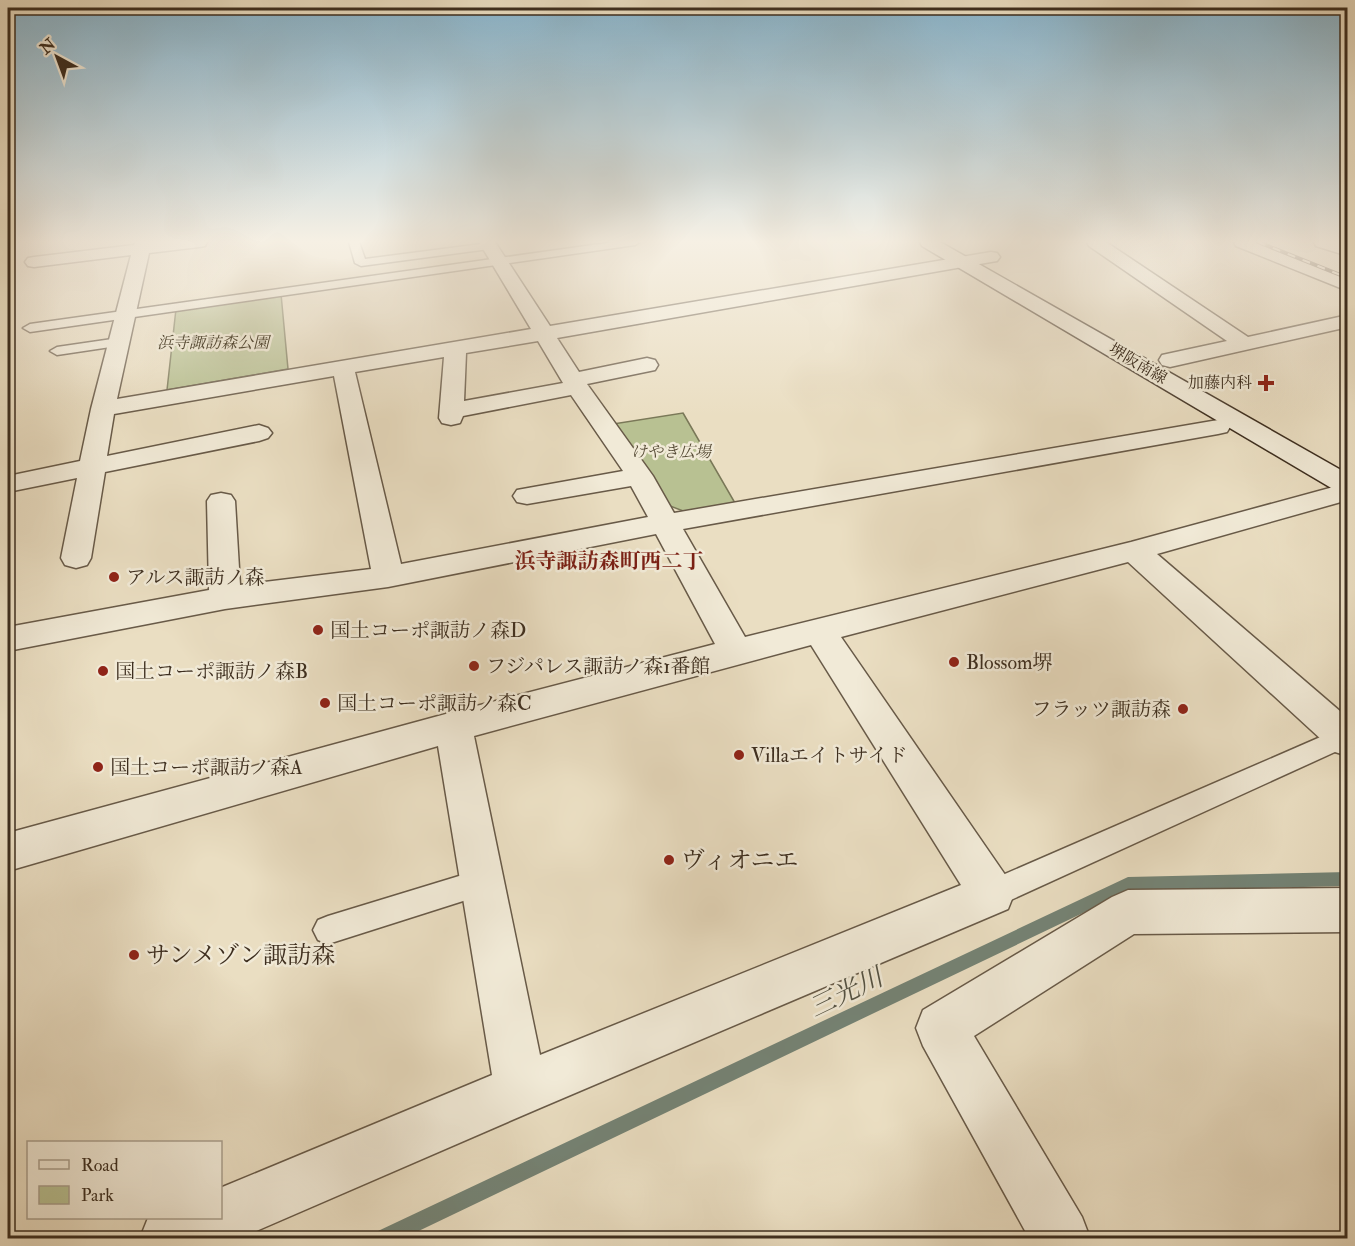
<svg xmlns="http://www.w3.org/2000/svg" width="1355" height="1246" viewBox="0 0 1355 1246" font-family="'IM FELL Double Pica','Noto Serif JP',serif">
  <style>
    .green { fill: #b8c192; stroke: #7a7858; stroke-width: 1.5 }
    .lines { fill: none; stroke-linecap: round; stroke-linejoin: round }
    .stream { fill: #748375; fill-rule: evenodd }
    .lane-casing { stroke: #685a48; stroke-width: 3 }
    .street-casing { stroke: #685a48; stroke-width: 3 }
    .secondary-casing { stroke: #3d2e1f; stroke-width: 3 }
    .lane { fill: #f1ead7; fill-rule: evenodd }
    .street { fill: #f1ead7; fill-rule: evenodd }
    .secondary { fill: #f1ead7; fill-rule: evenodd }
    .rail-casing { stroke: #3d2e1f; stroke-width: 4 }
    .rail { stroke: #f1ead7; stroke-width: 2; stroke-dasharray: 8; stroke-linecap: butt }
    .poi-dot { fill: #8f2418; stroke: #f1ead7; stroke-width: 2 }
    .labels { text-anchor: middle; dominant-baseline: central; stroke-width: 5; stroke-linejoin: round; paint-order: stroke }
    .far-park-label { font-size: 16px; font-style: italic; fill: #564b36; stroke: #f1ead7 }
    .far-street-label { font-size: 16px; fill: #3d2e1f; stroke: #f1ead7 }
    .far-poi-label { font-size: 16px; fill: #3d2e1f; stroke: #f1ead7; text-anchor: end }
    .poi-label { font-size: 20px; fill: #3d2e1f; stroke: #f1ead7; text-anchor: start }
    .neighbourhood-label { font-size: 21px; font-weight: bold; fill: #7a1f14; stroke: #f1ead7 }
    .near-poi-label { font-size: 24px; fill: #3d2e1f; stroke: #f1ead7; text-anchor: start }
    .near-water-label { font-size: 26px; font-style: italic; fill: #545243; stroke: #f1ead7 }
  </style>
  <rect width="100%" height="100%" fill="#eadec2"/>
  <filter id="stains"><feTurbulence type="fractalNoise" baseFrequency=".00333" numOctaves="4"/><feColorMatrix values="0 0 0 0 .2 0 0 0 0 .09 0 0 0 0 .02 0 0 0 .5 -.17"/></filter>
  <radialGradient id="worn" r=".72"><stop offset=".6" stop-color="#630" stop-opacity="0"/><stop offset="1" stop-color="#630" stop-opacity=".3"/></radialGradient>
  <g class="green">
    <polygon points="281,294 288,369 167,390 176,309"/>
    <polygon points="683,413 735,503 686,512 670,506 638,456 613,424"/>
  </g>
  <g class="lines">
    <polygon class="stream" points="1348,872 1348,886 1129,891 404,1238 376,1238 378,1231 1128,877"/>
    <g class="lane-casing">
      <g id="lane">
        <polygon points="349,242 359,242 365,259 489,243 494,246 489,249 361,266 355,263"/>
        <polygon points="614,242 640,242 635,245 30,332 23,328 30,324"/>
        <polygon points="119,338 126,342 124,345 57,355 50,351 57,347"/>
        <polygon points="1348,725 1348,746 1002,904 992,907 982,904 978,894 982,884"/>
        <polygon points="482,869 492,873 496,882 492,891 482,895 328,944 318,940 313,930 318,920 328,916"/>
      </g>
    </g>
    <g class="street-casing">
      <g id="street">
        <path d="M135 242H207L205 246 199 247 149 253 117 399 531 329 479 242H495L550 326 991 252 997 253 1000 257 997 261 991 262 557 338 579 372 647 358 655 360 658 365 655 370 587 384 653 476 674 513 1218 420 1227 422 1230 427 1227 432 1218 434 683 529 745 637 1131 542 1348 483V500L1157 554 1348 718V756L1335 752 1128 562 841 637 1008 879 1014 894 1008 909 540 1108 240 1238H140L148 1218H220V1188L492 1075 438 746 8 871V833L453 712 715 644 656 534 388 587 225 609 8 651V627L209 590 207 501 211 495 221 493 231 495 235 501 240 585 371 569 334 376 114 414 107 456 259 425 268 428 272 433 268 438 259 441 105 472 91 558 87 565 76 568 65 565 61 558 77 478 8 492V476L80 461 91 409 131 255 34 267 28 266 25 262 28 258 34 257 134 245ZM538 341 563 383 464 401 466 353ZM444 357 439 418 442 423 451 425 460 423 463 416 571 395 623 471 517 490 513 496 517 502 527 504 631 486 648 517 401 564 355 372ZM811 645 961 885 540 1055 474 736Z"/>
        <polygon points="1087,242 1106,242 1248,337 1348,315 1348,327 1170,367 1162,365 1159,360 1162,355 1227,341 1089,246"/>
        <polygon points="1234,242 1256,242 1348,278 1348,291 1236,246"/>
        <polygon points="1314,242 1338,242 1348,245 1348,256 1316,246"/>
        <polygon points="1348,888 1348,932 1134,934 974,1036 1082,1217 1090,1238 1029,1238 923,1046 916,1028 923,1010 1112,897 1128,890"/>
      </g>
    </g>
    <g class="secondary-casing">
      <polygon id="secondary" points="920,242 940,242 1348,474 1348,494 1338,492 922,246"/>
    </g>
    <use href="#lane" class="lane"/>
    <use href="#street" class="street"/>
    <use href="#secondary" class="secondary"/>
    <g class="rail-casing">
      <polyline id="rail" points="1258,242 1348,278"/>
    </g>
    <use href="#rail" class="rail"/>
  </g>
  <linearGradient id="sky" x2="0" y2="1"><stop stop-color="#88b7d1"/><stop offset="0.58" stop-color="#f6f0e4"/><stop offset="1" stop-color="#f6f0e4" stop-opacity="0"/></linearGradient>
  <rect width="1355" height="416" fill="url(#sky)"/>
  <g class="poi-dot">
    <path d="M1263 374h6v6h6v6h-6v6h-6v-6h-6v-6h6z"/>
    <circle cx="114" cy="577" r="6"/>
    <circle cx="318" cy="630" r="6"/>
    <circle cx="954" cy="662" r="6"/>
    <circle cx="474" cy="666" r="6"/>
    <circle cx="103" cy="671" r="6"/>
    <circle cx="325" cy="703" r="6"/>
    <circle cx="1183" cy="709" r="6"/>
    <circle cx="739" cy="755" r="6"/>
    <circle cx="98" cy="767" r="6"/>
    <circle cx="669" cy="860" r="6"/>
    <circle cx="134" cy="955" r="6"/>
  </g>
  <g class="labels">
    <g class="far-park-label">
      <text x="213" y="343">浜寺諏訪森公園</text>
      <text x="671" y="452">けやき広場</text>
    </g>
    <g class="far-street-label">
      <text transform="translate(1138 364) rotate(30)">堺阪南線</text>
    </g>
    <g class="far-poi-label">
      <text x="1252" y="383">加藤内科</text>
    </g>
    <g class="poi-label">
      <text x="126" y="577">アルス諏訪ノ森</text>
      <text x="330" y="630">国土コーポ諏訪ノ森D</text>
      <text x="966" y="662">Blossom堺</text>
      <text x="486" y="666">フジパレス諏訪ノ森1番館</text>
      <text x="115" y="671">国土コーポ諏訪ノ森B</text>
      <text x="337" y="703">国土コーポ諏訪ノ森C</text>
      <text x="1171" y="709" text-anchor="end">フラッツ諏訪森</text>
      <text x="751" y="755">Villaエイトサイド</text>
      <text x="110" y="767">国土コーポ諏訪ノ森A</text>
    </g>
    <g class="neighbourhood-label">
      <text x="609" y="561">浜寺諏訪森町西二丁</text>
    </g>
    <g class="near-poi-label">
      <text x="681" y="860">ヴィオニエ</text>
      <text x="146" y="955">サンメゾン諏訪森</text>
    </g>
    <g class="near-water-label">
      <text transform="translate(846 993) rotate(-26)">三光川</text>
    </g>
  </g>
  <rect width="1355" height="1246" fill="none" stroke="#eadec2" stroke-width="30"/>
  <rect x="9" y="9" width="1337" height="1228" fill="none" stroke="#3d2e1f" stroke-width="3"/>
  <rect x="15" y="15" width="1325" height="1216" fill="none" stroke="#3d2e1f" stroke-width="1.5"/>
  <rect x="27" y="1141" width="195" height="78" fill="#f1ead7" stroke="#a99f8d" stroke-width="1.5"/>
  <rect x="39" y="1160" width="30" height="9" fill="#f1ead7" stroke="#a99f8d" stroke-width="1.5"/>
  <text x="81" y="1171" font-size="18" fill="#3d2e1f">Road</text>
  <rect x="39" y="1186" width="30" height="18" fill="#b8c192" stroke="#a99f8d" stroke-width="1.5"/>
  <text x="81" y="1201" font-size="18" fill="#3d2e1f">Park</text>
  <g transform="translate(57 57) rotate(319)" stroke="#f1ead7" stroke-width="4.5" paint-order="stroke">
  <path d="M0-4.5L10 22L0 15L-10 22Z" fill="#3d2e1f"/>
  <text y="-9" font-size="16" font-weight="bold" text-anchor="middle" fill="#3d2e1f">N</text>
  </g>
  <rect width="100%" height="100%" filter="url(#stains)"/>
  <rect width="100%" height="100%" fill="url(#worn)"/>
</svg>
